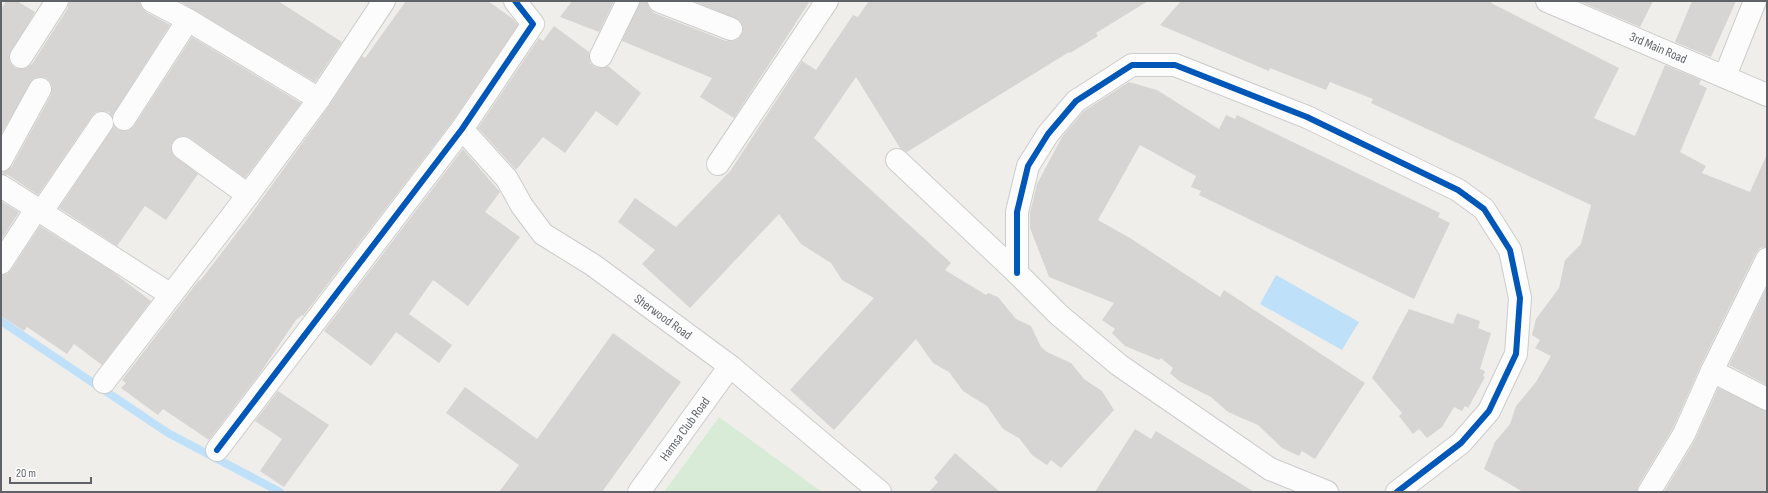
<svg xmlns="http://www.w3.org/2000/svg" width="1768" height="493" viewBox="0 0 1768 493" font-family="'Sofia Sans Condensed',sans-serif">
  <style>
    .green { fill: #d8ebd6 }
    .water { fill: #bfe0f9 }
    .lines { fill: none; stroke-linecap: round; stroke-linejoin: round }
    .stream { stroke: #bfe0f9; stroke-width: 8 }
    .building { fill: #d6d5d3 }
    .minor-casing { stroke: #cbcccc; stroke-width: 24 }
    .minor { stroke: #fdfcfc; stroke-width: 22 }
    .cycleway-casing { stroke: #fff; stroke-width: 8 }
    .cycleway { stroke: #0057b8; stroke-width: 6 }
    .labels { text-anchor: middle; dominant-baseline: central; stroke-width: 4; stroke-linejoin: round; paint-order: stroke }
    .street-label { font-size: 13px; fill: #5f6368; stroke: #fff }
  </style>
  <rect width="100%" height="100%" fill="#efeeea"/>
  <polygon class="green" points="719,417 822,492 664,492"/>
  <polygon class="water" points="1276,275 1359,322 1342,350 1260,304"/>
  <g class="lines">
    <polyline class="stream" points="1,321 168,433 280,492"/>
  </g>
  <g class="building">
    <polygon points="6,1 17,1 35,12 9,56 10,63 15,68 20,69 26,68 32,64 68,8 69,1 140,1 141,7 146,12 170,25 112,116 109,112 103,111 96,112 92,116 38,195 8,175 1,174 12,166 51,95 52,89 51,83 46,78 39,77 33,79 1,134 1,10"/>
    <polygon points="179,1 278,1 342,42 315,82"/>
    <polygon points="406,1 488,1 513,19 518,25 452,122 303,316 302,315 296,320 260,373 209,440 163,409 158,415 121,388 126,383 122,380 199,280 200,281 249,217 329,106 362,56 365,58"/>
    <polygon points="572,1 614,1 599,32 560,17"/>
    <polygon points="640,1 647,1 649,8 654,13 726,41 733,41 738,39 742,34 743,27 740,21 693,1 810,1 734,118 700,97 712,78 622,41"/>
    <polygon points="869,1 1148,1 1096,33 1098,36 1070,53 1069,52 907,152 900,148 856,77 814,138 951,263 945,270 986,295 988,293 998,297 1016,319 1031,326 1041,347 1047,352 1071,363 1084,379 1102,391 1114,410 1061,468 1051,460 1047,465 1032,455 1019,438 1003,429 987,406 963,391 949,372 933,363 916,339 834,430 790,390 874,298 842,280 831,263 801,244 779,214 690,308 642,264 655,250 618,222 635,198 676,227 731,170 802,61 816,70 853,15 858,17"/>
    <polygon points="1181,1 1491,1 1491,3 1619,68 1594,118 1635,136 1665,65 1701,80 1699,84 1707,88 1680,152 1706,166 1702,173 1750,192 1767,154 1767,247 1760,248 1756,253 1701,365 1673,428 1638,486 1637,492 1523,492 1484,469 1495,442 1510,424 1516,406 1536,382 1551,356 1535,348 1540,340 1532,335 1536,319 1559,288 1565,260 1581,244 1591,205 1371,103 1373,99 1330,82 1326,90 1270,68 1269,71 1160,25"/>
    <polygon points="1579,1 1653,1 1640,27"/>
    <polygon points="1692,1 1736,1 1711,57 1675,42"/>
    <polygon points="554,26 589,52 590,63 595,67 601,68 608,66 641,93 617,126 596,111 565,153 543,137 516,170 478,128 539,38 543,41"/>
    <polygon points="192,37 301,103 245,178 190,138 184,136 178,137 173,141 171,146 172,153 198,174 166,220 145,206 117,246 59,208 114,126 118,130 124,131 130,130 134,126"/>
    <polygon points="1129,82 1157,90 1219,129 1226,115 1235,119 1237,115 1440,213 1438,217 1450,223 1414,299 1199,195 1201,191 1191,187 1196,176 1140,145 1098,220 1130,238 1220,297 1224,290 1365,383 1315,459 1302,451 1299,456 1282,448 1258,425 1228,412 1211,397 1179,381 1170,373 1173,368 1161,358 1159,360 1125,346 1112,333 1115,329 1102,320 1114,303 1049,277 1030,228 1030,213 1037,184 1062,137 1084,111"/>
    <polygon points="463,149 500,192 485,212 520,237 468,306 433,280 409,314 452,345 439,363 396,332 371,366 324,331"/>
    <polygon points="1,201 19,212 1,240"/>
    <polygon points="40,226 110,270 151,301 102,365 74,344 67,354 27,327 24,331 1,316 1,275 7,274 11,270"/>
    <polygon points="1767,287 1767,385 1729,365"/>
    <polygon points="1409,309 1453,324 1457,313 1480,321 1478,328 1491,333 1480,369 1485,371 1483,376 1485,377 1468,408 1465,406 1462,411 1454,407 1442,427 1427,438 1419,429 1413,434 1399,416 1402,413 1372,378"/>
    <polygon points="613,333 681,382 602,492 499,492 519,465 446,413 465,387 537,439"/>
    <polygon points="1718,388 1767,411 1767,492 1664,492 1695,440"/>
    <polygon points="278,391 329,425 284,487 260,471 282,439 255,421"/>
    <polygon points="1135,429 1151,439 1156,431 1254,492 1095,492"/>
    <polygon points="955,453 1000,492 929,492 938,482 934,478"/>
  </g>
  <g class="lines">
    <g class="minor-casing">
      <g id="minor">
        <polyline points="152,1 188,20 319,99"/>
        <polyline points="659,1 731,29"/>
        <polyline points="1547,1 1767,95"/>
        <polyline points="601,56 628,1"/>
        <polyline points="21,57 57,1"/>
        <polyline points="1725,76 1755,1"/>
        <polyline points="124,119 188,20"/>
        <polyline points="462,129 507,179 522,206 543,234 593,265 730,366 880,492"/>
        <polyline points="183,148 248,195"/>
        <polyline points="1,160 40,89"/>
        <polyline points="897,160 1017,273 1059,315 1119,365 1270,469 1327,492"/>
        <polyline points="718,164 827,1"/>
        <polyline points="1,186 171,295"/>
        <polyline points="42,211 102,123"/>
        <polyline points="1,263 37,208"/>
        <polyline points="1017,273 1017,212 1028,166 1048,134 1076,101 1132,65 1175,65 1307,117 1458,190 1484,209 1510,250 1520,298 1516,354 1489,411 1461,443 1397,492"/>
        <polyline points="1712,371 1767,399"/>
        <polyline points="104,382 248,195 319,99 384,1"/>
        <polyline points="217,450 462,129 533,24 515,1"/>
        <polyline points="639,492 730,366"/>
        <polyline points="1649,492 1684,434 1712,371 1767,259"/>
      </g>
    </g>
    <use href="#minor" class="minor"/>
    <g class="cycleway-casing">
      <g id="cycleway">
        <polyline points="1017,273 1017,212 1028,166 1048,134 1076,101 1132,65 1175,65 1307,117 1458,190 1484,209 1510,250 1520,298 1516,354 1489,411 1461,443 1397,492"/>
        <polyline points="217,450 462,129 533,24 515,1"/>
      </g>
    </g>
    <use href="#cycleway" class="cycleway"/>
  </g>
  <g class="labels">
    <g class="street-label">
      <text transform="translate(1658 48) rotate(23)">3rd Main Road</text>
      <text transform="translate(663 317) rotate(36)">Sherwood Road</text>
      <text transform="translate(685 429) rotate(-54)">Hamsa Club Road</text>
    </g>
  </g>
  <rect width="1768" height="493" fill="none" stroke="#5f6368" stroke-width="4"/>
  <path d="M10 477v6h81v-6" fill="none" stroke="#5f6368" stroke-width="2"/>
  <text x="16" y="477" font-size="12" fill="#5f6368" stroke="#ffffff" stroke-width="3" paint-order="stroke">20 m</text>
</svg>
